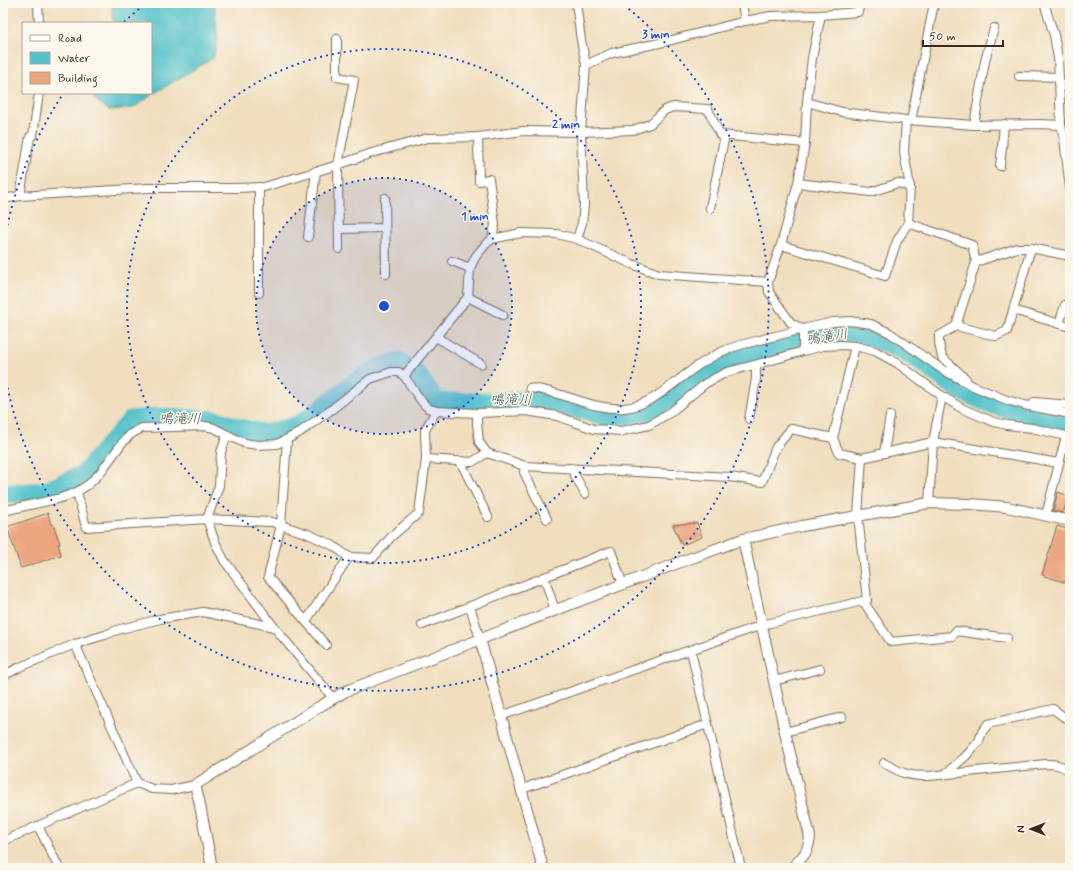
<svg xmlns="http://www.w3.org/2000/svg" width="1073" height="871" viewBox="0 0 1073 871" font-family="Mynerve,'Klee One',sans-serif">
  <style>
    .water { fill: #54c2cb; stroke: #487674 }
    .lines { fill: none; stroke-linecap: round; stroke-linejoin: round }
    .river { stroke: #54c2cb; stroke-width: 19 }
    .building { fill: #eca67f }
    .minor-casing { stroke: #7a6956; stroke-width: 10 }
    .tertiary-casing { stroke: #7a6956; stroke-width: 12 }
    .minor { stroke: #fff; stroke-width: 8 }
    .tertiary { stroke: #fff; stroke-width: 10 }
    .ring { fill: none; stroke: #1d4ed8; stroke-width: 2; stroke-dasharray: 2 4 }
    .labels { text-anchor: middle; dominant-baseline: central; stroke-width: 3; stroke-linejoin: round; paint-order: stroke }
    .water-label { font-size: 14px; font-style: italic; fill: #425852; stroke: #fbf7ec }
    .centre { fill: #1d4ed8; stroke: #fbf7ec; stroke-width: 2 }
    .ring-label { font-size: 12px; text-anchor: middle; font-weight: bold; fill: #1d4ed8; stroke: #fbf7ec; stroke-width: 3; stroke-linejoin: round; paint-order: stroke }
  </style>
  <rect width="100%" height="100%" fill="#fbf7ec"/>
  <filter id="ink" filterUnits="userSpaceOnUse"><feTurbulence type="fractalNoise" baseFrequency=".025" numOctaves="2"/><feDisplacementMap in="SourceGraphic" scale="8" xChannelSelector="R" yChannelSelector="G"/><feConvolveMatrix kernelMatrix="1 2 1 2 8 2 1 2 1" color-interpolation-filters="sRGB"/></filter>
  <filter id="wash" filterUnits="userSpaceOnUse"><feTurbulence type="fractalNoise" baseFrequency=".012" numOctaves="4" result="noise"/><feDisplacementMap in="SourceGraphic" scale="16" xChannelSelector="R" yChannelSelector="G"/><feGaussianBlur stdDeviation="0.9" result="paint"/><feColorMatrix in="noise" values="0 0 0 0 0 0 0 0 0 0 0 0 0 0 0 0 0 1.4 0 .05"/><feComposite in="paint" operator="in"/></filter>
  <g filter="url(#wash)">
    <rect width="100%" height="100%" fill="#f0debe"/>
    <polygon class="water" points="114,3 214,3 218,40 213,58 153,94 133,108 109,110 93,98 95,93 151,93 151,23 120,23 113,21 112,8"/>
    <g class="lines">
      <polyline class="river" points="3,494 46,491 82,475 131,420 158,417 216,420 240,428 266,434 299,425 356,381 379,367 399,361 417,374 437,402 498,402 534,399 610,417 629,415 652,411 714,367 752,354 816,336 845,332 862,334 890,345 915,358 959,390 989,404 1070,426"/>
    </g>
    <g id="blocks">
      <g class="building">
        <polygon points="1058,492 1069,496 1063,513 1053,511"/>
        <polygon points="48,513 51,525 53,524 60,544 58,544 61,555 21,568 7,527"/>
        <polygon points="697,523 702,537 682,545 673,525"/>
        <polygon points="1057,526 1070,530 1070,584 1042,575"/>
      </g>
    </g>
  </g>
  <g filter="url(#ink)">
    <use href="#blocks" fill-opacity="0" stroke="#7a6956" stroke-width="1"/>
    <g class="lines">
      <g class="minor-casing">
        <g id="minor">
          <polyline points="38,3 39,23"/>
          <polyline points="576,3 581,40 586,65 581,132 584,205 582,223 577,239"/>
          <polyline points="742,3 745,21"/>
          <polyline points="1044,3 1054,35 1058,58 1061,125 1064,139 1070,188"/>
          <polyline points="821,15 812,58 807,102 805,143 798,183 781,245 768,282 769,292 791,323 803,329 833,322 850,321 871,324 890,333 943,370 973,386 1007,400 1024,405 1070,414"/>
          <polyline points="337,39 337,77 354,80 338,165 339,249"/>
          <polyline points="586,65 612,53 664,42 745,21 771,16 821,15 858,12 860,3"/>
          <polyline points="1019,76 1059,77"/>
          <polyline points="807,102 842,112 906,120 974,125 1040,124 1061,125"/>
          <polyline points="906,120 904,152 910,187"/>
          <polyline points="911,121 934,3"/>
          <polyline points="974,125 985,61 994,28"/>
          <polyline points="478,137 479,181 489,179 495,225 492,239"/>
          <polyline points="1000,166 1002,148 1004,124"/>
          <polyline points="798,183 871,192 898,183 910,187 908,223 972,245 976,262"/>
          <polyline points="259,187 259,293"/>
          <polyline points="20,196 30,137 33,135 39,93"/>
          <polyline points="385,198 386,274"/>
          <polyline points="3,199 20,196 148,188 236,188 264,187 338,165 372,153 428,138 478,137 523,131 581,132 633,130 650,124 665,110 673,107 708,109 720,135 805,143"/>
          <polyline points="710,208 725,135"/>
          <polyline points="339,229 385,228"/>
          <polyline points="308,237 316,171"/>
          <polyline points="781,245 885,276 897,241 908,223"/>
          <polyline points="452,261 470,268"/>
          <polyline points="468,297 503,315"/>
          <polyline points="1013,310 1070,327"/>
          <polyline points="1059,324 1065,305"/>
          <polyline points="956,326 976,262 1017,248 1031,248"/>
          <polyline points="436,337 481,364"/>
          <polyline points="855,346 833,438 839,453 862,458"/>
          <polyline points="404,376 468,297 470,268 476,256 486,244 492,239 521,233 557,234 577,239 632,264 659,274 768,282"/>
          <polyline points="966,379 942,357 939,343 939,336 956,326 996,336 1007,331 1031,248 1070,256"/>
          <path d="M530 388C563 391 592 411 625 408 652 405 672 384 693 369 701 363 710 358 719 353 731 347 743 344 756 341 772 337 787 333 803 329V351"/>
          <polyline points="1034,402 1070,405"/>
          <polyline points="477,413 477,423 479,442 487,453 525,466 730,477 762,482 776,447 791,429 833,438"/>
          <polyline points="749,419 756,379 756,365"/>
          <polyline points="227,435 221,452 219,486 207,519 215,542 224,560 274,627 333,698"/>
          <polyline points="287,440 281,525 268,577 326,645"/>
          <polyline points="884,453 890,416"/>
          <polyline points="426,459 472,462 487,453"/>
          <polyline points="460,461 488,517"/>
          <polyline points="525,466 524,472 547,519"/>
          <polyline points="571,468 585,494"/>
          <polyline points="77,492 86,527 207,519 272,522 308,534 332,545 349,557 373,558 392,536 419,513 426,459 425,430 436,411"/>
          <polyline points="929,503 933,442 942,396"/>
          <polyline points="3,511 61,498 77,492 89,484 100,473 122,443 131,434 142,428 205,426 214,428 244,443 258,445 277,444 297,434 331,410 370,379 391,372 399,372 404,376 422,402 428,408 436,411 477,413 526,411 557,416 594,429 622,431 649,425 671,412 706,383 727,372 769,361 803,351 823,346 841,345 855,346 875,351 897,363 942,396 963,409 994,422 1007,425 1032,428 1066,436 1070,438"/>
          <polyline points="1046,515 1066,436"/>
          <polyline points="544,577 555,610"/>
          <polyline points="863,601 891,642 952,636 956,631 1007,638"/>
          <polyline points="470,606 480,639"/>
          <polyline points="306,621 349,557"/>
          <polyline points="422,625 611,551 623,585"/>
          <polyline points="75,644 137,783"/>
          <polyline points="691,651 741,868"/>
          <polyline points="3,676 20,667 75,644 105,635 117,630 160,619 203,612 274,627"/>
          <polyline points="774,681 820,669"/>
          <polyline points="501,716 762,625 867,600 858,515 862,458 933,442 1059,463"/>
          <polyline points="785,732 842,717"/>
          <path d="M884 763C903 774 908 776 929 776L1045 764C1055 764 1062 765 1070 771"/>
          <polyline points="944,775 966,756 979,741 982,732 988,724 1053,709 1064,717 1070,719"/>
          <polyline points="522,789 708,724"/>
          <polyline points="38,826 59,868"/>
          <polyline points="3,841 137,783 152,789 171,790 195,785"/>
        </g>
      </g>
      <g class="tertiary-casing">
        <g id="tertiary">
          <path d="M743 539 785 732 810 837C808 853 803 856 792 868"/>
          <polyline points="480,639 543,868"/>
          <polyline points="212,868 199,800 195,785 322,705 346,691 678,563 743,539 802,526 929,503 971,504 1007,507 1070,521"/>
        </g>
      </g>
      <use href="#minor" class="minor"/>
      <use href="#tertiary" class="tertiary"/>
    </g>
  </g>
  <circle cx="384" cy="306" r="128" fill="#1d4ed8" fill-opacity=".12"/>
  <g class="ring">
    <circle cx="384" cy="306" r="128"/>
    <circle cx="384" cy="306" r="257"/>
    <path d="M3 249A385 385 0 0 1 63 94M124 22A385 385 0 0 1 144 5M624 5A385 385 0 1 1 3 363"/>
  </g>
  <g class="labels">
    <g class="water-label">
      <text transform="translate(827 337) rotate(-8)">鳴滝川</text>
      <text x="511" y="400">鳴滝川</text>
      <text transform="translate(180 419) rotate(1)">鳴滝川</text>
    </g>
  </g>
  <circle cx="384" cy="306" r="6" class="centre"/>
  <g class="ring-label">
    <text x="656" y="38">3 min</text>
    <text x="566" y="128">2 min</text>
    <text x="475" y="220">1 min</text>
  </g>
  <rect width="1073" height="871" fill="none" stroke="#fbf7ec" stroke-width="16"/>
  <rect x="22" y="22" width="130" height="72" fill="#fbf7ec" stroke="#aea59a"/>
  <rect x="30" y="35" width="20" height="6" fill="#ffffff" stroke="#aea59a"/>
  <text x="58" y="42" font-size="12" fill="#3b2a1e">Road</text>
  <rect x="30" y="52" width="20" height="12" fill="#54c2cb" stroke="#aea59a"/>
  <text x="58" y="62" font-size="12" fill="#3b2a1e">Water</text>
  <rect x="30" y="72" width="20" height="12" fill="#eca67f" stroke="#aea59a"/>
  <text x="58" y="82" font-size="12" fill="#3b2a1e">Building</text>
  <g transform="translate(1031 829) rotate(270)" stroke="#fbf7ec" stroke-width="3" paint-order="stroke">
  <path d="M0-3L7 15L0 10L-7 15Z" fill="#3b2a1e"/>
  <text y="-6" font-size="11" font-weight="bold" text-anchor="middle" fill="#3b2a1e">N</text>
  </g>
  <path d="M923 40v6h80v-6" fill="none" stroke="#3b2a1e" stroke-width="2"/>
  <text x="929" y="40" font-size="12" fill="#3b2a1e" stroke="#fbf7ec" stroke-width="3" paint-order="stroke">50 m</text>
</svg>
